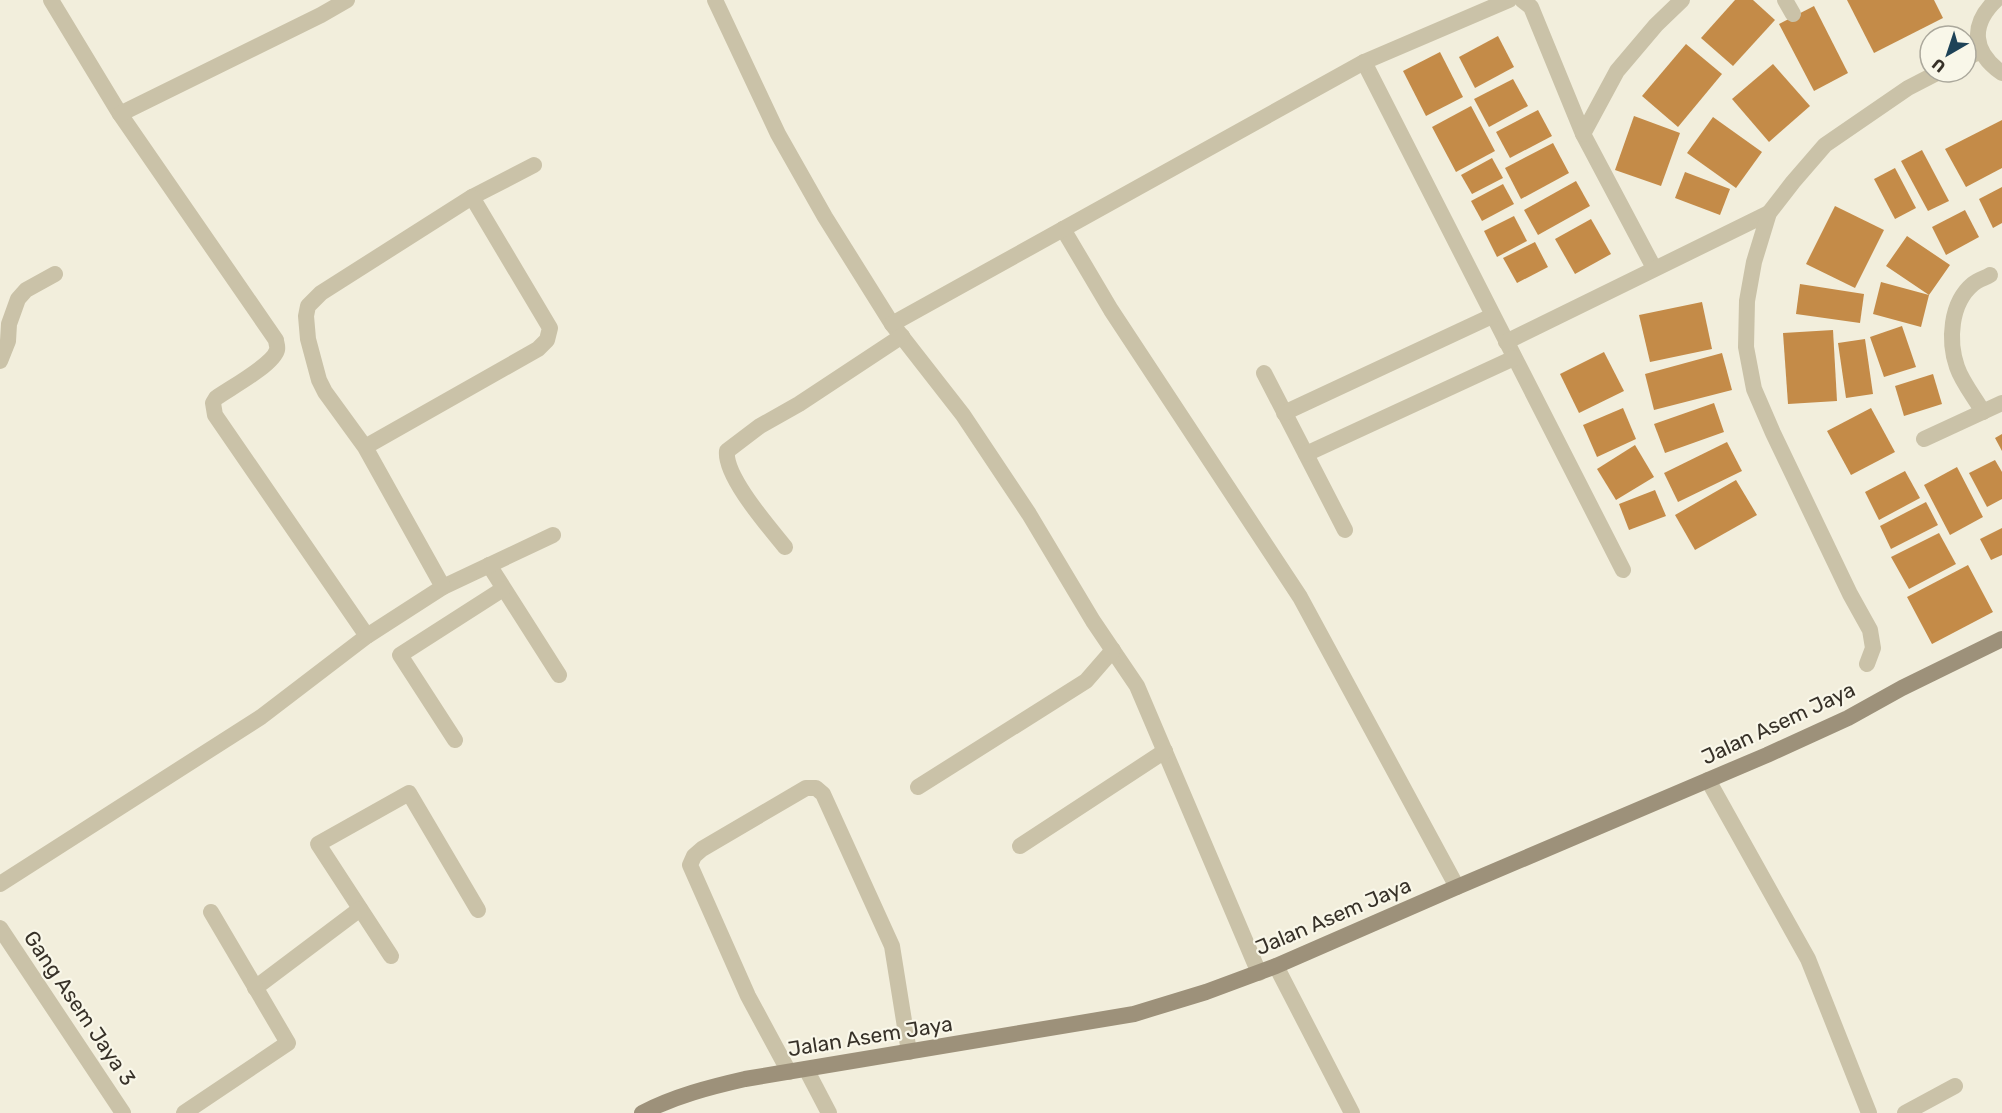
<svg xmlns="http://www.w3.org/2000/svg" width="2002" height="1113" viewBox="0 0 2002 1113" font-family="Rubik,sans-serif">
  <style>
    .building { fill: #c48b48 }
    .lines { fill: none; stroke-linecap: round; stroke-linejoin: round }
    .minor { stroke: #cac2a8; stroke-width: 16 }
    .secondary { stroke: #9d917a; stroke-width: 16 }
    .labels { text-anchor: middle; dominant-baseline: central; stroke-width: 4.5; stroke-linejoin: round; paint-order: stroke }
    .street-label { font-size: 21px; fill: #373128; stroke: #f9f7e9 }
  </style>
  <rect width="100%" height="100%" fill="#f2eedc"/>
  <g class="building">
    <polygon points="1735,0 1753,0 1775,20 1733,66 1701,38"/>
    <polygon points="1847,0 1934,0 1943,18 1874,53"/>
    <polygon points="1814,6 1848,73 1814,91 1779,24"/>
    <polygon points="1498,36 1514,67 1475,88 1459,57"/>
    <polygon points="1686,44 1722,74 1678,127 1642,96"/>
    <polygon points="1440,52 1463,97 1426,116 1403,71"/>
    <polygon points="1773,64 1810,106 1769,142 1732,99"/>
    <polygon points="1513,79 1528,106 1489,127 1474,99"/>
    <polygon points="1471,106 1495,151 1456,172 1432,127"/>
    <polygon points="1538,110 1552,136 1510,158 1496,132"/>
    <polygon points="1634,116 1680,133 1661,186 1615,170"/>
    <polygon points="1713,117 1762,152 1736,188 1687,153"/>
    <polygon points="2002,120 2002,168 1966,187 1945,149"/>
    <polygon points="1553,143 1569,173 1521,199 1505,168"/>
    <polygon points="1922,150 1949,201 1928,211 1901,161"/>
    <polygon points="1492,158 1503,178 1472,194 1461,175"/>
    <polygon points="1895,168 1916,208 1895,219 1874,179"/>
    <polygon points="1685,172 1730,189 1720,215 1675,198"/>
    <polygon points="1576,181 1590,206 1538,235 1524,210"/>
    <polygon points="1503,184 1514,204 1482,221 1471,201"/>
    <polygon points="2002,187 2002,223 1993,228 1979,199"/>
    <polygon points="1835,206 1884,230 1855,288 1806,264"/>
    <polygon points="1965,210 1979,237 1946,255 1932,227"/>
    <polygon points="1514,216 1527,241 1497,257 1484,231"/>
    <polygon points="1591,219 1611,254 1575,274 1555,239"/>
    <polygon points="1907,236 1950,265 1929,295 1921,327 1873,314 1881,282 1929,295 1886,266"/>
    <polygon points="1535,242 1548,267 1517,283 1503,258"/>
    <polygon points="1800,284 1864,294 1860,323 1796,314"/>
    <polygon points="1702,302 1712,349 1650,362 1639,315"/>
    <polygon points="1902,326 1916,367 1884,377 1870,337"/>
    <polygon points="1833,330 1837,401 1788,404 1783,333"/>
    <polygon points="1865,339 1873,394 1846,398 1838,343"/>
    <polygon points="1604,352 1624,391 1579,413 1560,374"/>
    <polygon points="1722,353 1732,390 1654,410 1645,374"/>
    <polygon points="1933,374 1942,404 1904,416 1895,386"/>
    <polygon points="1714,403 1724,432 1665,453 1654,424"/>
    <polygon points="1623,408 1636,439 1597,457 1583,425"/>
    <polygon points="1871,408 1895,452 1851,475 1827,431"/>
    <polygon points="2002,434 2002,451 1995,438"/>
    <polygon points="1727,442 1742,471 1678,502 1664,473"/>
    <polygon points="1635,445 1654,477 1616,500 1597,469"/>
    <polygon points="1995,460 2002,472 2002,499 1987,507 1969,473"/>
    <polygon points="1957,467 1983,517 1950,535 1924,485"/>
    <polygon points="1905,471 1920,498 1879,520 1865,492"/>
    <polygon points="1736,480 1757,515 1695,550 1675,515"/>
    <polygon points="1655,490 1666,516 1629,530 1619,504"/>
    <polygon points="1926,502 1938,525 1891,549 1880,526"/>
    <polygon points="2002,528 2002,555 1991,560 1980,539"/>
    <polygon points="1939,533 1956,564 1909,589 1891,557"/>
    <polygon points="1968,565 1993,612 1932,644 1907,597"/>
  </g>
  <g class="lines">
    <g class="minor">
      <path d="M51 0 120 114 276 340C276 343 278 346 277 350 273 365 230 388 216 398L213 403 215 415 367 636"/>
      <polyline points="715,0 778,134 825,217 892,324 963,415 1029,514 1093,621 1137,686 1259,973"/>
      <polyline points="1522,0 1531,7 1583,134 1654,268"/>
      <polyline points="1785,0 1793,14"/>
      <path d="M1996 0C1970 25 1972 52 2002 73"/>
      <polyline points="1966,58 1981,51"/>
      <polyline points="1364,62 1623,570"/>
      <polyline points="120,114 321,15 347,0"/>
      <polyline points="1583,134 1617,71 1656,25 1682,0"/>
      <polyline points="472,197 534,165"/>
      <polyline points="1063,229 1111,310 1300,597 1457,887"/>
      <polyline points="892,324 1364,62 1509,0"/>
      <polyline points="1506,342 1769,213"/>
      <polyline points="0,361 8,341 9,324 18,299 26,290 55,274"/>
      <polyline points="1264,373 1345,530"/>
      <path d="M1983 412C1975 398 1962 382 1957 367 1948 341 1950 303 1973 284 1978 280 1985 278 1990 275"/>
      <polyline points="1284,413 1492,316"/>
      <polyline points="1924,439 2002,403"/>
      <polyline points="1306,454 1514,358"/>
      <path d="M785 547C769 527 724 476 727 451L760 426 799 404 902 336"/>
      <polyline points="489,565 559,675"/>
      <polyline points="443,587 553,535"/>
      <polyline points="1867,664 1873,648 1870,630 1850,594 1773,433 1754,389 1746,347 1747,301 1754,262 1769,213 1793,182 1825,145 1908,88 1939,72"/>
      <polyline points="455,740 400,655 503,589"/>
      <polyline points="1708,780 1808,959 1869,1113"/>
      <polyline points="918,787 1086,681 1113,650"/>
      <polyline points="1020,846 1165,751"/>
      <polyline points="0,884 261,717 367,636 443,587 365,447 325,392 319,380 308,339 306,316 308,306 321,293 472,197 550,328 547,340 538,349 365,447"/>
      <polyline points="0,928 123,1113"/>
      <polyline points="391,956 318,844 409,793 478,910"/>
      <polyline points="1276,966 1352,1113"/>
      <polyline points="255,988 360,909"/>
      <polyline points="806,1069 829,1113"/>
      <polyline points="789,1072 748,996 690,865 694,856 702,849 806,788 816,788 823,794 892,946 909,1052"/>
      <polyline points="184,1113 288,1043 211,912"/>
      <polyline points="1905,1113 1955,1086"/>
    </g>
    <path class="secondary" d="M642 1113C675 1096 710 1087 745 1079L1134 1014 1206 992 1276 966 1457 887 1767 755 1848 718 1902 688 2002 639"/>
  </g>
  <g class="labels">
    <g class="street-label">
      <text transform="translate(1778 723) rotate(-25)">Jalan Asem Jaya</text>
      <text transform="translate(1333 916) rotate(-23)">Jalan Asem Jaya</text>
      <text transform="translate(80 1008) rotate(56)">Gang Asem Jaya 3</text>
      <text transform="translate(870 1036) rotate(-9)">Jalan Asem Jaya</text>
    </g>
  </g>
  <g transform="translate(1948 54) rotate(219)"><circle r="28" fill="#f9f7e9" stroke="#aba89c" stroke-width="1.5"/>
  <path d="M0-4.5L10 22L0 15L-10 22Z" fill="#1e4358"/>
  <text y="-9" font-size="16" font-weight="bold" text-anchor="middle" fill="#373128">U</text>
  </g>
</svg>
